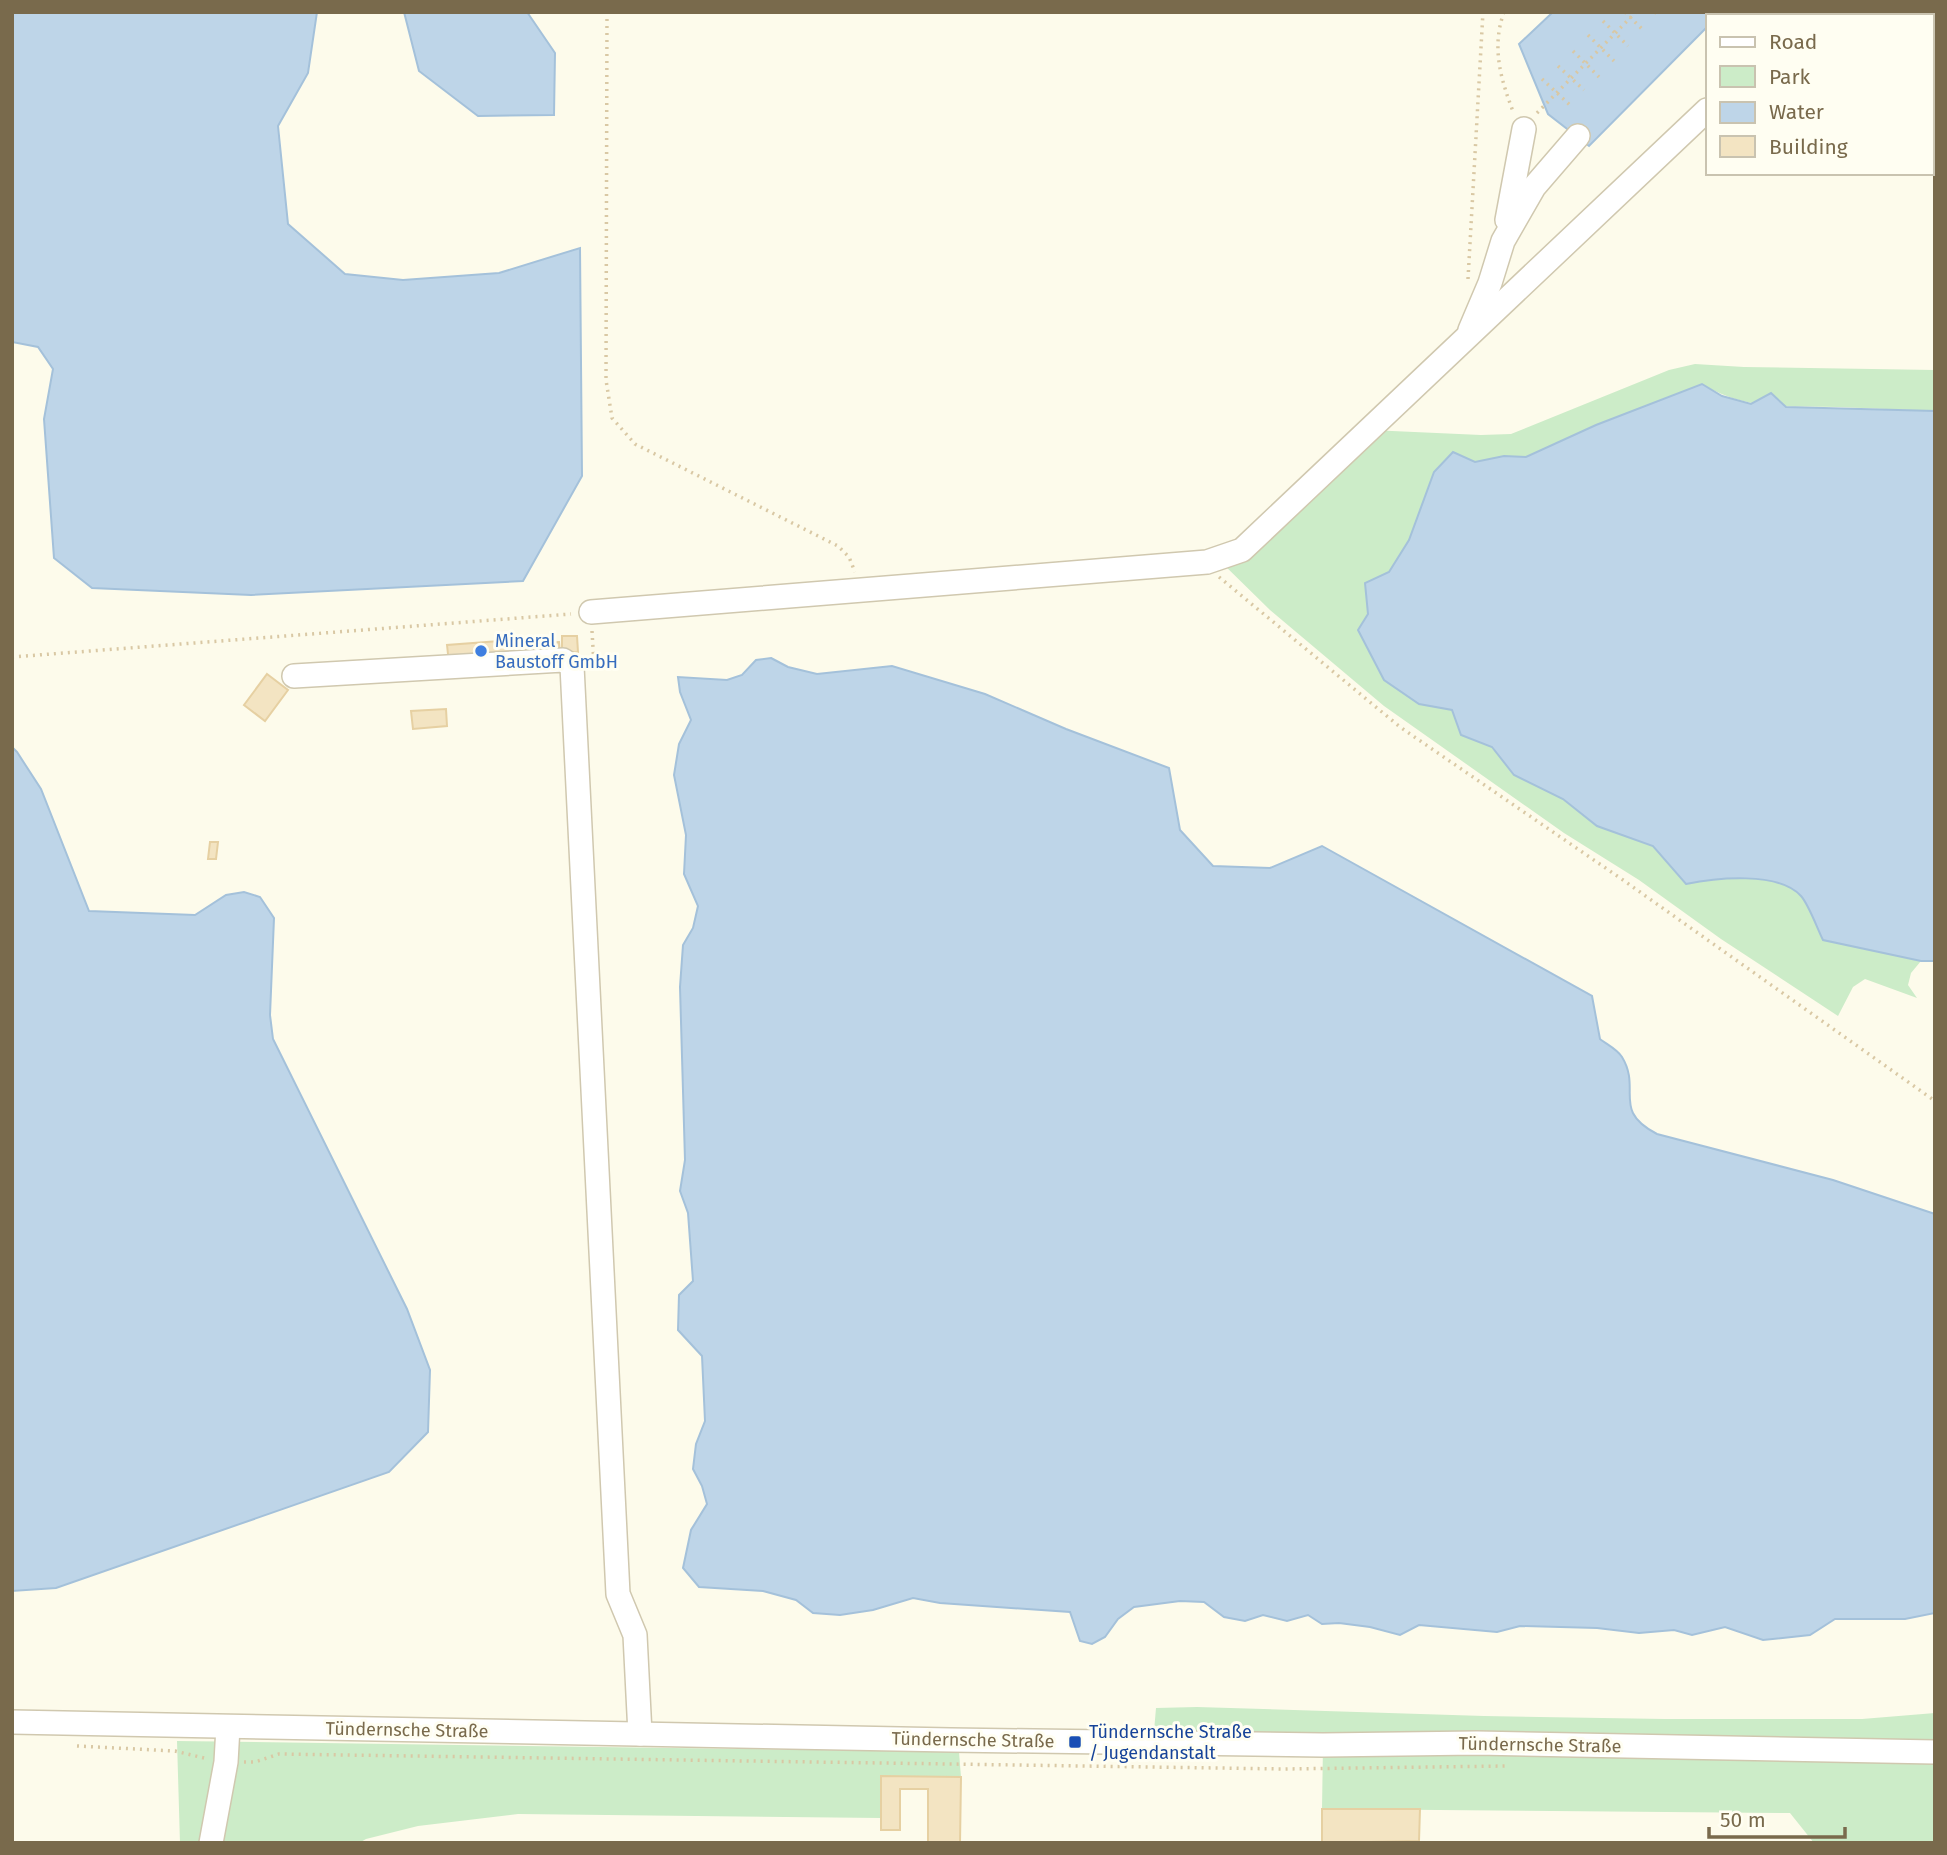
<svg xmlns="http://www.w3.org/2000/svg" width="1947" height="1855" viewBox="0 0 1947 1855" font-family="'Fira Sans',sans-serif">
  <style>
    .green { fill: #ccecc8 }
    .water { fill: #bed5e8; stroke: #a4c1da; stroke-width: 2 }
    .building { fill: #f3e4c2; stroke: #e6d0a2; stroke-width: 2 }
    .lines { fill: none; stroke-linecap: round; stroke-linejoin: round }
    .minor-casing { stroke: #d0c8af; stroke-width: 26 }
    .path { stroke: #d9c8a4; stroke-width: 3.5; stroke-dasharray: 2 5; stroke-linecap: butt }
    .minor { stroke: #fff; stroke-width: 23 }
    .shop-dot { fill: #3f7fe0; stroke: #fffef2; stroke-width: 2.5 }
    .transit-dot { fill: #1a4fb4; stroke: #fffef2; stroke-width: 2.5 }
    .labels { text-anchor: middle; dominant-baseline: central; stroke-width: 6; stroke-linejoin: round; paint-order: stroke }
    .shop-label { font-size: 18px; fill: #366cbe; stroke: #fffef2; text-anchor: start }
    .street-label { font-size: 18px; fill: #796a4c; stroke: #fffef2 }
    .transit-label { font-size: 18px; fill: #164399; stroke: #fffef2; text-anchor: start }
  </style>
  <rect width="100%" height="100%" fill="#fdfbeb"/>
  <g class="green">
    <path d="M1695 364 1744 367 1935 370V411C1902 410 1870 408 1838 407 1787 406 1747 411 1702 384L1596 425 1526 457 1504 456 1434 472 1409 540 1389 572 1365 583 1368 614 1419 704 1452 710 1461 735 1492 747 1514 775 1563 799 1597 826 1653 846 1686 884C1715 878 1779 871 1801 896 1809 905 1817 928 1823 940L1921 961 1911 973 1908 985 1917 998 1865 979 1853 987 1838 1016 1721 939 1639 880 1564 833 1384 706 1270 610 1218 559 1370 430 1481 435 1511 434 1669 370Z"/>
    <polygon points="1197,1707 1484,1716 1665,1719 1862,1719 1935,1713 1935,1843 1814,1843 1790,1813 1322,1809 1323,1745 1153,1743 1156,1708"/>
    <polygon points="177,1741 959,1752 961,1777 881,1776 881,1818 518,1814 418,1826 366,1839 359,1843 180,1843"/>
  </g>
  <g class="water">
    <polygon points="12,12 317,12 308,73 278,126 288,224 345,274 403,280 499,273 580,248 582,476 523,581 251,595 92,588 54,558 44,419 53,369 38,347 12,342"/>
    <polygon points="404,12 527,12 555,53 554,115 478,116 419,71"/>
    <polygon points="1553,12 1722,12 1719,16 1707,16 1707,27 1589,146 1548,114 1519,44"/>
    <path d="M1702 384 1722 396 1751 404 1771 393 1786 407 1935 411V961H1921L1823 940C1817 928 1809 905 1801 896 1779 871 1715 878 1686 884L1653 846 1597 826 1563 799 1514 775 1492 747 1461 735 1452 710 1419 704 1384 680 1358 630 1368 614 1365 583 1389 572 1409 540 1434 472 1453 452 1475 462 1504 456 1526 457 1596 425Z"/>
    <path d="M771 658 788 667 817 674 892 666 985 694 1066 729 1169 768 1180 830 1213 866 1270 868 1322 846 1592 996 1600 1039C1606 1044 1617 1049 1622 1057 1642 1090 1611 1110 1657 1134L1833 1180 1935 1214V1613L1905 1619H1835L1810 1635 1763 1640 1725 1627 1692 1635 1674 1630 1639 1633 1597 1628 1520 1626 1497 1632 1419 1625 1400 1635 1370 1627 1339 1623 1322 1624 1308 1615 1287 1621 1263 1615 1245 1621 1224 1617 1204 1602 1180 1601 1134 1607 1118 1619 1105 1637 1092 1644 1080 1641 1070 1612 940 1603 913 1598 873 1610 840 1615 813 1613 796 1600 763 1591 699 1587 683 1568 691 1530 707 1504 702 1486 693 1469 696 1444 705 1421 702 1356 678 1330 679 1295 693 1281 688 1213 680 1191 685 1160 680 987 683 945 693 928 698 906 684 874 686 835 674 775 679 744 691 720 680 692 678 677 727 680 742 675 756 660Z"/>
    <polygon points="12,747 17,752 41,789 89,911 195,915 226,895 244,892 260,897 274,918 270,1015 273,1039 407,1309 430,1370 428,1432 389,1472 56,1588 12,1591"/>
  </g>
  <g class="building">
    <polygon points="562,636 577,636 578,652 562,653"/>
    <polygon points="513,640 515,658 449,663 447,645"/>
    <polygon points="559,642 560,654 516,657 515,644"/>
    <polygon points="267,674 288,690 265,721 244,705"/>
    <polygon points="446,709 447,726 413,729 411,711"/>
    <polygon points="210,842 218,842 216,859 208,859"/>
    <polygon points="881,1776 961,1777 960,1843 928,1843 928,1789 900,1789 900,1830 881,1830"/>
    <polygon points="1322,1809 1420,1809 1419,1841 1322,1843"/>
  </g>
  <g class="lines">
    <g class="minor-casing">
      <g id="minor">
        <polyline points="1806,16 1810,12"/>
        <polyline points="1507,220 1524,129"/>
        <polyline points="1470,330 1490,283 1503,241 1534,187 1578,136"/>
        <polyline points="591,612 1207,562 1242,550 1707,110"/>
        <polyline points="294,676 563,660 572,666 618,1594 635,1635 640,1734"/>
        <polyline points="12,1722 951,1740 1323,1745 1477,1743 1935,1752"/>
        <polyline points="211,1843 226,1762 228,1727"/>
      </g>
    </g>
    <g class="path">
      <polyline points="607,12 606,380 612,418 635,444 838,546 849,557 855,572"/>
      <path d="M1504 12C1491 48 1501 80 1514 114"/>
      <polyline points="1625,12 1644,31"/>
      <polyline points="1655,12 1658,15"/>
      <polyline points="1603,21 1628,46"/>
      <polyline points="1588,35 1614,61"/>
      <polyline points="1573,51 1599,77"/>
      <polyline points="1558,66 1584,90"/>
      <polyline points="1542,79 1571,106"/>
      <polyline points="1537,113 1636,12"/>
      <polyline points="1468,279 1483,12"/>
      <polyline points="1219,577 1400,727 1623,880 1935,1101"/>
      <polyline points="592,631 594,665"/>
      <polyline points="12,657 571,614"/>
      <polyline points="77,1746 175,1751 208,1759"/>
      <polyline points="244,1762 255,1762 279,1754 1284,1769 1505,1766"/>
    </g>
    <use href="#minor" class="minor"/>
  </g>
  <circle class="shop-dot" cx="481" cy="651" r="7"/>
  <rect class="transit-dot" x="1068" y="1735" width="14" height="14" rx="3.5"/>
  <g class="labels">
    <g class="shop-label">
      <text x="495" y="641">Mineral<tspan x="495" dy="21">Baustoff GmbH</tspan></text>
    </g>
    <g class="street-label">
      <text transform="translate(407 1730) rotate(1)">Tündernsche Straße</text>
      <text transform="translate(973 1740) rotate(1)">Tündernsche Straße</text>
      <text transform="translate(1540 1745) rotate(1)">Tündernsche Straße</text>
    </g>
    <g class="transit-label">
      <text x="1089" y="1732">Tündernsche Straße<tspan x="1089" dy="21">/ Jugendanstalt</tspan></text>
    </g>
  </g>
  <rect width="1947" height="1855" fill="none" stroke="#796a4c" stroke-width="28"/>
  <rect x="1706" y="14" width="228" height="161" fill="#fffef2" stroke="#c9c3b0" stroke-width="2"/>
  <rect x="1720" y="37" width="35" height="10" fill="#ffffff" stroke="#c9c3b0" stroke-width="2"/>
  <text x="1769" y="49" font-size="21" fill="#796a4c">Road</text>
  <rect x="1720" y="66" width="35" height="21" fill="#ccecc8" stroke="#c9c3b0" stroke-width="2"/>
  <text x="1769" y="84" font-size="21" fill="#796a4c">Park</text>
  <rect x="1720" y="102" width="35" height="21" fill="#bed5e8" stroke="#c9c3b0" stroke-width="2"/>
  <text x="1769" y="119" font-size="21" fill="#796a4c">Water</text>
  <rect x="1720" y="136" width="35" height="21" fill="#f3e4c2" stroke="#c9c3b0" stroke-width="2"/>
  <text x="1769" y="154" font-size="21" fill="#796a4c">Building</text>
  <path d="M1709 1827v10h136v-10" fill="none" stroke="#796a4c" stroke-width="3.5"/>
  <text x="1720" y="1827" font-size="21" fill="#796a4c" stroke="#fffef2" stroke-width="5" paint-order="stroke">50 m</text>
</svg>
